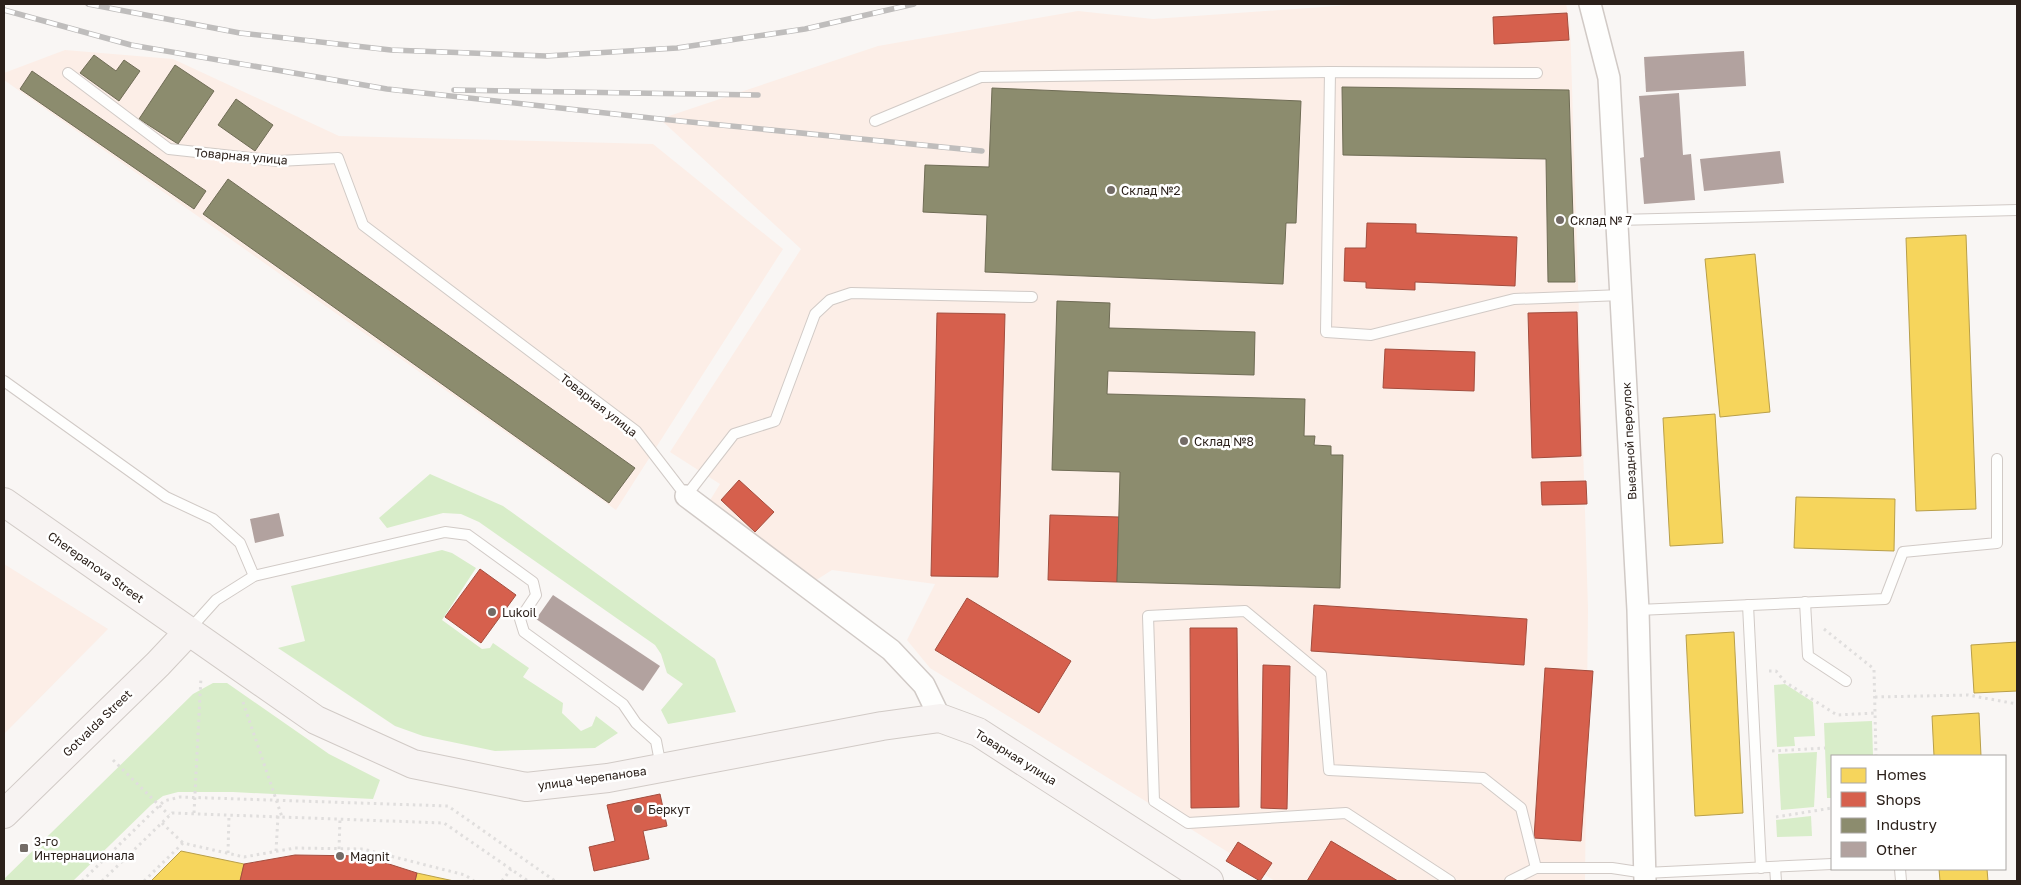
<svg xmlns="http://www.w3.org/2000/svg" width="2021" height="885" viewBox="0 0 2021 885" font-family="'Golos Text',sans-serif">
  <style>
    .built { fill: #fceee7 }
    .green { fill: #d8edc9 }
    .homes { fill: #f6d55c; stroke: #b99f48 }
    .shops { fill: #d6604d; stroke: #a34d3e }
    .industry { fill: #8c8c6e; stroke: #6f6c55 }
    .building { fill: #b2a29f }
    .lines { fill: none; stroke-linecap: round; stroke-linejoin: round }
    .lane-casing { stroke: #d1cac6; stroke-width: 12 }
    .street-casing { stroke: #d1cac6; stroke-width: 24 }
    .secondary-casing { stroke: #d1cac6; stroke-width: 30 }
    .path { stroke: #e0dedd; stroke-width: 3; stroke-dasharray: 2.5 4; stroke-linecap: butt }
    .lane { stroke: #fefefd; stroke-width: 10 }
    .street { stroke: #fefefd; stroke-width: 21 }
    .secondary { stroke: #f7f3f2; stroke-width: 28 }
    .rail-casing { stroke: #bfbdbc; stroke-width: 5.5 }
    .rail { stroke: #fff; stroke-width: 4; stroke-dasharray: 11; stroke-linecap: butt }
    .poi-dot { fill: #736b66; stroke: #fff; stroke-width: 2 }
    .labels { text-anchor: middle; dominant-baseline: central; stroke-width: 5; stroke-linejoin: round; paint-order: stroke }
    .street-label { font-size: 12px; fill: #2b201a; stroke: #fff }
    .poi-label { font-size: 12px; fill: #2b201a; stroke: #fff; text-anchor: start }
  </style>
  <rect width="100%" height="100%" fill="#f9f6f4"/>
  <g class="built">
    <polygon points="1364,4 1566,4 1570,22 1588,609 1585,881 1275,881 930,668 907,640 935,584 832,570 810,584 709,502 720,484 670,452 801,249 660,119 878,46 1078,11 1153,19"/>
    <polygon points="65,50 173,59 339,136 653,144 783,249 616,510 4,80 4,73"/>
    <polygon points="4,564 108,629 4,734"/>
  </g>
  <g class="green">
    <polygon points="430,474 503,506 715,659 736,712 668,724 661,710 683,684 667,673 661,654 655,645 479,522 461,514 443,513 387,528 379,518"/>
    <polygon points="442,550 452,553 476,568 442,620 482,649 490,648 493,643 529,668 523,677 563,703 562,713 581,731 592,726 596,716 618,733 595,748 495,751 423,736 395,726 278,648 305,641 291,586"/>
    <polygon points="213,683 227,683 329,754 380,780 373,799 233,792 178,792 163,796 151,805 73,881 4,881 4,879 193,694"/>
    <polygon points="1785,684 1813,702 1815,736 1794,737 1795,746 1777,747 1774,685"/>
    <polygon points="1872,721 1873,756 1832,756 1832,798 1827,798 1824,723"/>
    <polygon points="1817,752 1814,807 1781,810 1778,754"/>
    <polygon points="1811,816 1812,836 1777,837 1776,820"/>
  </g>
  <g class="homes">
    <polygon points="1966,235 1976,509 1916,511 1906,238"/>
    <polygon points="1755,254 1770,412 1720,417 1705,259"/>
    <polygon points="1715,414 1723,543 1670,546 1663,418"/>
    <polygon points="1796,497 1895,499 1894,551 1794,548"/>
    <polygon points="1734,632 1743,813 1695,816 1686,635"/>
    <polygon points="2017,642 2017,691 1974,693 1971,645"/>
    <polygon points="1979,713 1981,756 1934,756 1932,716"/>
    <polygon points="181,851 244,864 240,881 151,881"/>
    <polygon points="1939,869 1987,869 1988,881 1940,881"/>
    <polygon points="417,873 440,878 454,881 415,881"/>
  </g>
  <g class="shops">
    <polygon points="1567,13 1569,40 1494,44 1493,17"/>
    <polygon points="1367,223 1416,224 1416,233 1517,237 1515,286 1415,282 1415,290 1366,288 1366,282 1344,281 1345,248 1366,248"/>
    <polygon points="1577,312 1581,456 1532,458 1528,313"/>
    <polygon points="937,313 1005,314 998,577 931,576"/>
    <polygon points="1385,349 1475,352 1474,391 1383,388"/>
    <polygon points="739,480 774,512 755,532 721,500"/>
    <polygon points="1586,481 1587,504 1542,505 1541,482"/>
    <polygon points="1050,515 1119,517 1117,582 1048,580"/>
    <polygon points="480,569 516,595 481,643 445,617"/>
    <polygon points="967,598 1071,661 1039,713 935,650"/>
    <polygon points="1314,605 1527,619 1524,665 1311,651"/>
    <polygon points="1190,628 1237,628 1239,807 1191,808"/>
    <polygon points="1263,665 1290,666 1287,809 1261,808"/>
    <polygon points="1545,668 1593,671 1581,841 1534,838"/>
    <polygon points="660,794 667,826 643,831 649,859 594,871 589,847 615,841 607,805"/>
    <polygon points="1331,841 1398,881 1307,881"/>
    <polygon points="1238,842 1272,863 1260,881 1226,861"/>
    <polygon points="295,855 364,856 417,873 415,881 240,881 244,864"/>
  </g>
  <g class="industry">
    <polygon points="94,55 116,71 124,60 140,71 119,101 80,73"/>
    <polygon points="175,65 214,91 178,144 139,119"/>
    <polygon points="32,71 206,191 194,209 20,89"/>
    <polygon points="1342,87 1569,90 1575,282 1548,282 1546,159 1343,155"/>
    <polygon points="992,88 1301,101 1296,223 1286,223 1283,284 985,272 987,215 923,212 925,165 989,167"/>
    <polygon points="236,99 273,125 255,151 218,125"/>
    <polygon points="228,179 635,468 609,503 203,214"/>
    <polygon points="1057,301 1110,303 1109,328 1255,332 1254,375 1108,371 1107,394 1305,399 1304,436 1315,436 1314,445 1331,446 1331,455 1343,455 1340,588 1117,582 1120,472 1052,470"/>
  </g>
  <g class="building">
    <polygon points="1744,51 1746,86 1646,92 1644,57"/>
    <polygon points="1679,93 1683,155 1691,154 1695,200 1644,204 1640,158 1644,157 1639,96"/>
    <polygon points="1780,151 1784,183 1704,191 1700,159"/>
    <polygon points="279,513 284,536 255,543 250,519"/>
    <polygon points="553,595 660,666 643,691 536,619"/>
  </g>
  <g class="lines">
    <g class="lane-casing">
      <g id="lane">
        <polyline points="68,73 169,149 278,161 338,158 363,225 636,431 686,496 734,434 775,421 815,314 830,300 851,293 1032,297"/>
        <polyline points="1537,73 1330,72 1326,332 1371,335 1514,299 1622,295"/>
        <polyline points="875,121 981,77 1330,72"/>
        <polyline points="1617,220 2017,210"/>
        <polyline points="4,381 166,497 213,519 240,543 254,576"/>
        <polyline points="1805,602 1808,656 1846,681"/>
        <polyline points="1748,605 1761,868"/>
        <polyline points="1638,610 1885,599 1903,552 1997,543 1997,459"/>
        <polyline points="189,630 216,600 254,576 445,532 468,535 533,582 536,595 520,619 524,632 623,704 636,723 656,741 661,767"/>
        <polyline points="1775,867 1776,881"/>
        <polyline points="1900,869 1901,881"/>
        <polyline points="1450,881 1346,813 1188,823 1154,801 1148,616 1245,611 1321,674 1329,770 1483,778 1521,808 1536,868"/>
        <polyline points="1510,881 1536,868 1612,868 1645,873 1832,864"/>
      </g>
    </g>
    <g class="street-casing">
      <g id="street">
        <polyline points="1590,4 1609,78 1638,610 1645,881"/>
        <polyline points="686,496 891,650 924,685 940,718"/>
      </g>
    </g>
    <g class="secondary-casing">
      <g id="secondary">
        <polyline points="4,502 316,720 413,764 526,787 608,778 882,726 940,718 978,732 1209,881"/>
        <polyline points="4,814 158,664 189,631"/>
      </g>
    </g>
    <g class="path">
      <polyline points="1824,629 1874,669 1876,756"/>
      <polyline points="1769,671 1776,671 1785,682 1837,715 1875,713"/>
      <polyline points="1875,697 1968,695 2017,704"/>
      <polyline points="243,702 282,817"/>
      <polyline points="1772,751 1825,748"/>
      <polyline points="113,760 169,815"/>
      <polyline points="194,813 201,677"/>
      <polyline points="1776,817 1832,808"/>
      <polyline points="162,823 183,843"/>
      <polyline points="339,849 340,819"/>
      <polyline points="276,851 278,816"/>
      <polyline points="228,853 229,815"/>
      <polyline points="82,881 164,801 180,797 448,806 555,881"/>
      <polyline points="102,881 172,813 444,823 528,881"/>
      <polyline points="144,881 183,843 244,857 295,848 363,849 465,875 474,881"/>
      <polyline points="502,881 511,869"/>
    </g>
    <use href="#lane" class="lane"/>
    <use href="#street" class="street"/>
    <use href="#secondary" class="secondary"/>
    <g class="rail-casing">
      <g id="rail">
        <polyline points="88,4 240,33 391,50 546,56 677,48 805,29 914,4"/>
        <polyline points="4,10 131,45 387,89 660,119 982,151"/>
        <polyline points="454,90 758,95"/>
      </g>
    </g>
    <use href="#rail" class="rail"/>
  </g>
  <g class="poi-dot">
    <circle cx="1111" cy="190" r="5"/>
    <circle cx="1560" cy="220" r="5"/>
    <circle cx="1184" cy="441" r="5"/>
    <circle cx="492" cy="612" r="5"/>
    <circle cx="638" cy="809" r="5"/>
    <rect x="19" y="843" width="10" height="10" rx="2.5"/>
    <circle cx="340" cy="856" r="5"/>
  </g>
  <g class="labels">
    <g class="street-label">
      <text transform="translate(241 156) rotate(5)">Товарная улица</text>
      <text transform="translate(599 405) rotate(38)">Товарная улица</text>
      <text transform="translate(1629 441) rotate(-93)">Выездной переулок</text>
      <text transform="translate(96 567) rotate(35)">Cherepanova Street</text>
      <text transform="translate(97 723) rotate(-44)">Gotvalda Street</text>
      <text transform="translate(1016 757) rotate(32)">Товарная улица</text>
      <text transform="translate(592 778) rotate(-8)">улица Черепанова</text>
    </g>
    <g class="poi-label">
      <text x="1121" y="190">Склад №2</text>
      <text x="1570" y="220">Склад № 7</text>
      <text x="1194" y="441">Склад №8</text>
      <text x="502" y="612">Lukoil</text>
      <text x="648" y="809">Беркут</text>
      <text x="34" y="841">3-го<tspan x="34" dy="14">Интернационала</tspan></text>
      <text x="350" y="856">Magnit</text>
    </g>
  </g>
  <rect width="2021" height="885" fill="none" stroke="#2b201a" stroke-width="10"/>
  <rect x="1831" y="755" width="175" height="115" fill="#ffffff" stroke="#aaa6a3"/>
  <rect x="1841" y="768" width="25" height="15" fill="#f6d55c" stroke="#aaa6a3"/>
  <text x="1876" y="780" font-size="15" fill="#2b201a">Homes</text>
  <rect x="1841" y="792" width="25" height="15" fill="#d6604d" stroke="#aaa6a3"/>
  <text x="1876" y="805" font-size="15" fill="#2b201a">Shops</text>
  <rect x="1841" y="818" width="25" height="15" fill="#8c8c6e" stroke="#aaa6a3"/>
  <text x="1876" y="830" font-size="15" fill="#2b201a">Industry</text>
  <rect x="1841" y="842" width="25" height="15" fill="#b2a29f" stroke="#aaa6a3"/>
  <text x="1876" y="855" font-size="15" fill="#2b201a">Other</text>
</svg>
